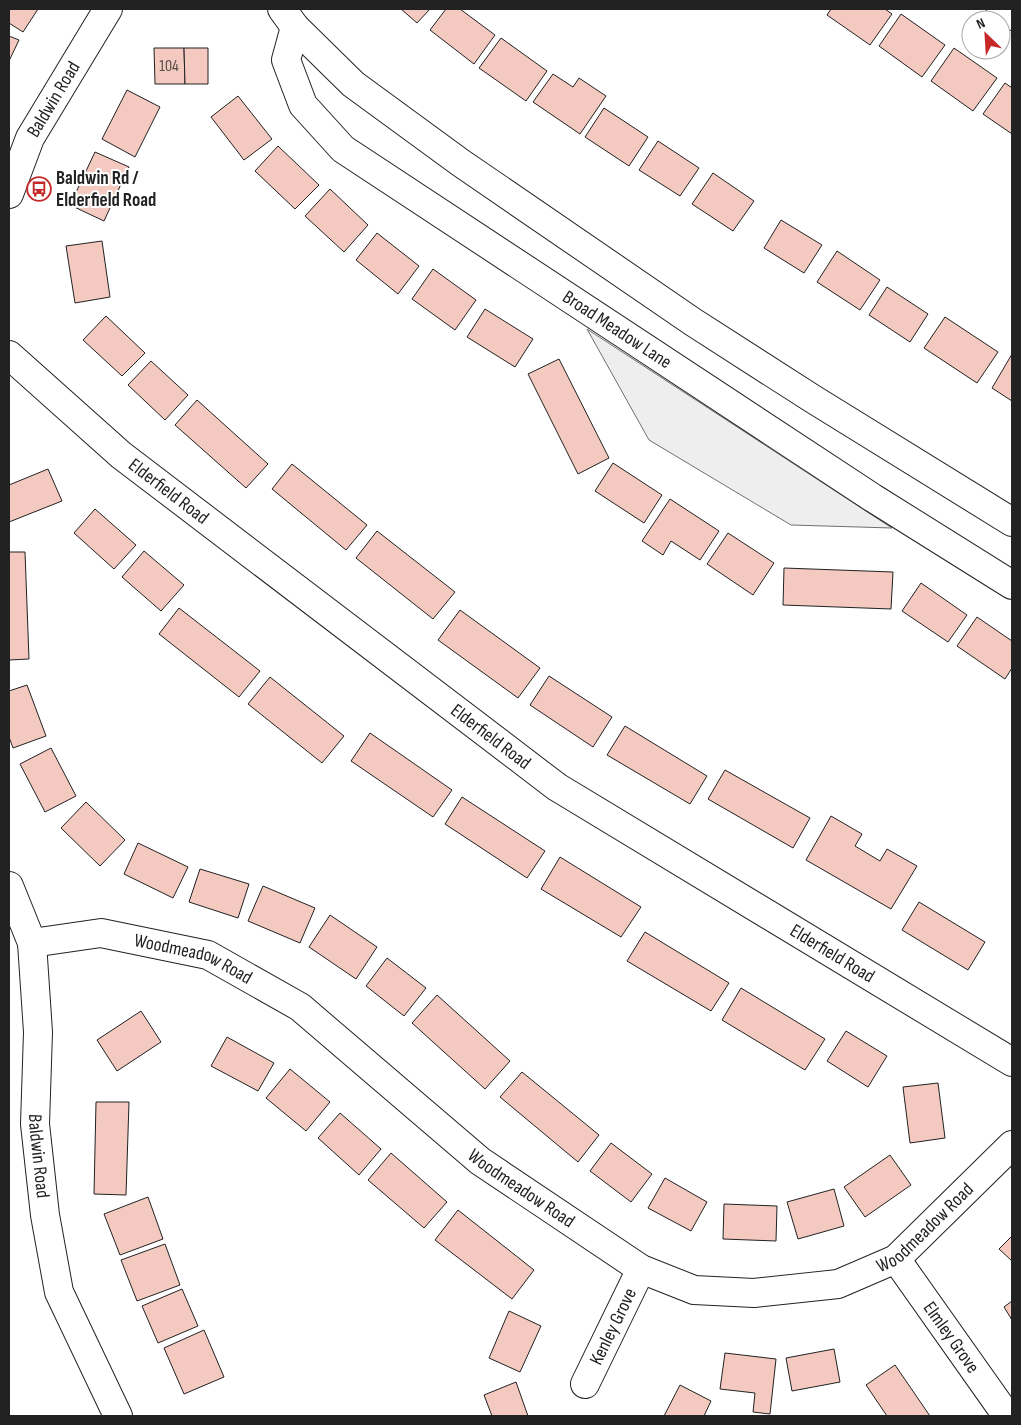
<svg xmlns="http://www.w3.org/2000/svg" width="1021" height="1425" viewBox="0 0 1021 1425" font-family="'Sofia Sans Condensed',sans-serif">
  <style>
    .green { fill: #eee; stroke: #6f6f6f }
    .building { fill: #f3c9c0; stroke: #222 }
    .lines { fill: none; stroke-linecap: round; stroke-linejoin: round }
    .minor-casing { stroke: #222; stroke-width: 30 }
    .tertiary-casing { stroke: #222; stroke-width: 30 }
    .minor { stroke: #fff; stroke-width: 28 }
    .tertiary { stroke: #fff; stroke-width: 28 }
    .labels { text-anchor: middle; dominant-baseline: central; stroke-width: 4; stroke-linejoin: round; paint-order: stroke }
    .number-label { font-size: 16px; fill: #564c4a }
    .street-label { font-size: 19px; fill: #222; stroke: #fff }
    .poi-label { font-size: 19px; font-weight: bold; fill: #222; stroke: #fff; text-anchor: start }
  </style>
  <rect width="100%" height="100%" fill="#fff"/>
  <polygon class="green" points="587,329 892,528 791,525 649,440"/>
  <g class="building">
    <polygon points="9,9 38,9 23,32 9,23"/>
    <polygon points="401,9 430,9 417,23"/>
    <polygon points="446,9 460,9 495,35 474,64 430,30"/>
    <polygon points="831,9 885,9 892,14 870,45 827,15"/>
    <polygon points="901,14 945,45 922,77 879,46"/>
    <polygon points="9,36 19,40 9,61"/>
    <polygon points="501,38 547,71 526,101 479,68"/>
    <polygon points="154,48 184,48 185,84 155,84"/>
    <polygon points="184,48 208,48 208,84 185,84"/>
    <polygon points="954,48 997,78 973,111 931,81"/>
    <polygon points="553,74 573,87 579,78 606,96 580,134 533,102"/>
    <polygon points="1005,83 1012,88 1012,134 983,114"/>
    <polygon points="127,90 160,107 135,157 102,139"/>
    <polygon points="238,96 272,139 244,160 211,117"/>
    <polygon points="604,108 648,137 629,166 585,137"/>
    <polygon points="658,141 699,168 680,196 639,170"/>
    <polygon points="278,146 319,185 295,209 255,171"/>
    <polygon points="95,152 129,167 104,221 70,205"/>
    <polygon points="713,173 754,201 733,231 692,204"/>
    <polygon points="330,189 368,225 344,252 305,216"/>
    <polygon points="781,220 822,245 804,273 764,248"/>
    <polygon points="377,233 419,266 398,294 356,260"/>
    <polygon points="102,241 110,297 75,303 66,246"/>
    <polygon points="837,251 880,280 860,310 817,282"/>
    <polygon points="433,269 476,300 455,330 412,299"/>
    <polygon points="887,287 928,314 910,342 869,315"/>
    <polygon points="485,309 533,339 515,367 467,337"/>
    <polygon points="106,316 145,353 122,376 83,340"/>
    <polygon points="945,317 998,352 977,383 924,348"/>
    <polygon points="1012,354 1012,401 992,388"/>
    <polygon points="559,359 609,458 578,474 528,374"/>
    <polygon points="151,361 188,395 165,420 128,385"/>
    <polygon points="197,400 268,464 246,488 175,425"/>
    <polygon points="613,463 662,495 644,523 595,491"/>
    <polygon points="292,464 367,525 346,550 272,489"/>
    <polygon points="48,469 62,501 9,522 9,485"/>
    <polygon points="670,499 719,531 700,560 671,541 663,555 642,541"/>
    <polygon points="95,509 136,545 114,569 74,533"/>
    <polygon points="377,531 455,592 433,619 356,558"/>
    <polygon points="728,533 774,563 753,595 707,564"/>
    <polygon points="144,551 184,585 161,611 122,577"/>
    <polygon points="9,552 25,552 29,659 9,660"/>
    <polygon points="784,568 893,572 891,609 783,605"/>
    <polygon points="921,583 967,615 948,642 902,611"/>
    <polygon points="179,608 260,671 239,697 159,634"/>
    <polygon points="460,610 540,668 518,698 438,640"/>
    <polygon points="977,617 1012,641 1012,668 1005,679 957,646"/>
    <polygon points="549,676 612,717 593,747 530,705"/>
    <polygon points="270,677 344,736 322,763 248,704"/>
    <polygon points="27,685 46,736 13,748 9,737 9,691"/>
    <polygon points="625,726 707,776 690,804 607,755"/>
    <polygon points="370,733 452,790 433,817 351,761"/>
    <polygon points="51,748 76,796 45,812 20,764"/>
    <polygon points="725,770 810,818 793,848 708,799"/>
    <polygon points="462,797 545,851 527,878 445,824"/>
    <polygon points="86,802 125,840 100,866 61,828"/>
    <polygon points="831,816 862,834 855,846 880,861 887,849 917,866 891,909 806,860"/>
    <polygon points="138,843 188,867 173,898 124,874"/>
    <polygon points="560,857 641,907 621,937 541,889"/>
    <polygon points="200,869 249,884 238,918 189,902"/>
    <polygon points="263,886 315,908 300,943 248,921"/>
    <polygon points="919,902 985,942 968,970 902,930"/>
    <polygon points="330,915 377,947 356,979 309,947"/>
    <polygon points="645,932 729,983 711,1011 627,961"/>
    <polygon points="387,958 426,988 404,1016 366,986"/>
    <polygon points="741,988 825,1039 805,1070 722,1020"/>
    <polygon points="437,995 510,1061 485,1089 412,1023"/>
    <polygon points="141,1011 161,1042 117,1071 97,1040"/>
    <polygon points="846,1031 887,1056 868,1087 827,1061"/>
    <polygon points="227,1037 274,1063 258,1091 211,1066"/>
    <polygon points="290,1069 330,1102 306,1131 266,1098"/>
    <polygon points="522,1072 599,1135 578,1162 500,1097"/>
    <polygon points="938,1083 945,1138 910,1143 903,1087"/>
    <polygon points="96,1102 129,1102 126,1195 94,1194"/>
    <polygon points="340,1113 381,1149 359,1175 318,1138"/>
    <polygon points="611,1143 652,1174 631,1202 590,1171"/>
    <polygon points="391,1153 447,1202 424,1228 368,1180"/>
    <polygon points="890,1155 911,1185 865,1217 844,1187"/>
    <polygon points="665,1178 707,1202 691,1231 648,1208"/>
    <polygon points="834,1189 844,1226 798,1239 787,1202"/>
    <polygon points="148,1197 163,1239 120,1255 104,1214"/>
    <polygon points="724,1204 777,1206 776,1241 723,1239"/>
    <polygon points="458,1210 534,1270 512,1299 435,1240"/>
    <polygon points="1012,1236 1012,1261 999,1249"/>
    <polygon points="165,1244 180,1285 137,1301 121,1260"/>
    <polygon points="182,1289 198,1326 158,1343 142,1306"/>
    <polygon points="1012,1301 1012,1320 1004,1307"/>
    <polygon points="509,1311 541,1326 520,1372 489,1358"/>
    <polygon points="204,1330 224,1377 184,1394 164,1348"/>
    <polygon points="834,1349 840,1382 792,1391 786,1358"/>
    <polygon points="725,1353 776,1359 770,1414 753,1412 755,1393 720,1389"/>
    <polygon points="895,1365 930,1416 887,1416 866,1385"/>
    <polygon points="516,1382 528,1416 492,1416 484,1395"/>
    <polygon points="680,1385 711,1401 704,1416 664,1416"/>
  </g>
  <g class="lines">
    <g class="minor-casing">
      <g id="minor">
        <polyline points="1001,9 1012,16"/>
        <path id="s1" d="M295 27 286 60 303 105 343 149 873 498 1012 585"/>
        <path id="s2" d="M9 194 30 138 108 9"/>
        <path id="s3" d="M9 355 121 455 557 787 1012 1062"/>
        <path id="s4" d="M9 886 32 943 38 1032 35 1124 45 1215 59 1292 118 1416"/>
        <path id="s5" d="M32 943 101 933 208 955 300 1007 480 1161 641 1269 694 1290 754 1293 838 1284 896 1259 1012 1145"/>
        <path id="s6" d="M896 1259 1007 1416"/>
        <path id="s7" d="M585 1384 641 1269"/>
      </g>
    </g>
    <g class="tertiary-casing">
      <polyline id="tertiary" points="282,9 295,27 353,84 461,163 693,322 813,399 1012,522"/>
    </g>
    <use href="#minor" class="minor"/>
    <use href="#tertiary" class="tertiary"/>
  </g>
  <defs>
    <g id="bus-ring" transform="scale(1.25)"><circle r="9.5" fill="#fff" stroke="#c62828" stroke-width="1.5"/><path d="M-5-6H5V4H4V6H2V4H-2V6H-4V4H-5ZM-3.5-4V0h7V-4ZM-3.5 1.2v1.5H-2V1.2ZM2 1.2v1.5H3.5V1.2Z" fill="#c62828"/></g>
  </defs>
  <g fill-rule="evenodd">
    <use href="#bus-ring" x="39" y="189"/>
  </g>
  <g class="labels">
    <g class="number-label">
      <text x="169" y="66">104</text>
    </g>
    <g class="street-label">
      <text stroke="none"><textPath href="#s2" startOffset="105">Baldwin Road</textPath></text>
      <text stroke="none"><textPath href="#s1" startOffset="470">Broad Meadow Lane</textPath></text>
      <text stroke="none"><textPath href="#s3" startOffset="210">Elderfield Road</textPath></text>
      <text stroke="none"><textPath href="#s3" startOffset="615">Elderfield Road</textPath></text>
      <text stroke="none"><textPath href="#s3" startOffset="1020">Elderfield Road</textPath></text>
      <text stroke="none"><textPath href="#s5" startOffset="166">Woodmeadow Road</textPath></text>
      <text stroke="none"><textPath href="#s4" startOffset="275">Baldwin Road</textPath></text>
      <text stroke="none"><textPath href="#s5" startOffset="571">Woodmeadow Road</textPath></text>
      <text stroke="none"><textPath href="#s5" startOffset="1022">Woodmeadow Road</textPath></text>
      <text stroke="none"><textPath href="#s7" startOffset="64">Kenley Grove</textPath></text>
      <text stroke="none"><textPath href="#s6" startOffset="96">Elmley Grove</textPath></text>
    </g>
    <g class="poi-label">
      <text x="56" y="178">Baldwin Rd /<tspan x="56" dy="22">Elderfield Road</tspan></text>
    </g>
  </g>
  <rect width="1021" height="1425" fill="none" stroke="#222222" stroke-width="20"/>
  <g transform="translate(986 35) rotate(335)"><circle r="24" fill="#ffffff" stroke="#a7a7a7"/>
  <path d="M0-4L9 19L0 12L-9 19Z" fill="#c62828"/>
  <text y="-8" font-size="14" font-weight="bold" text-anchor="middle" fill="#222222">N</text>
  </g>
</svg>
